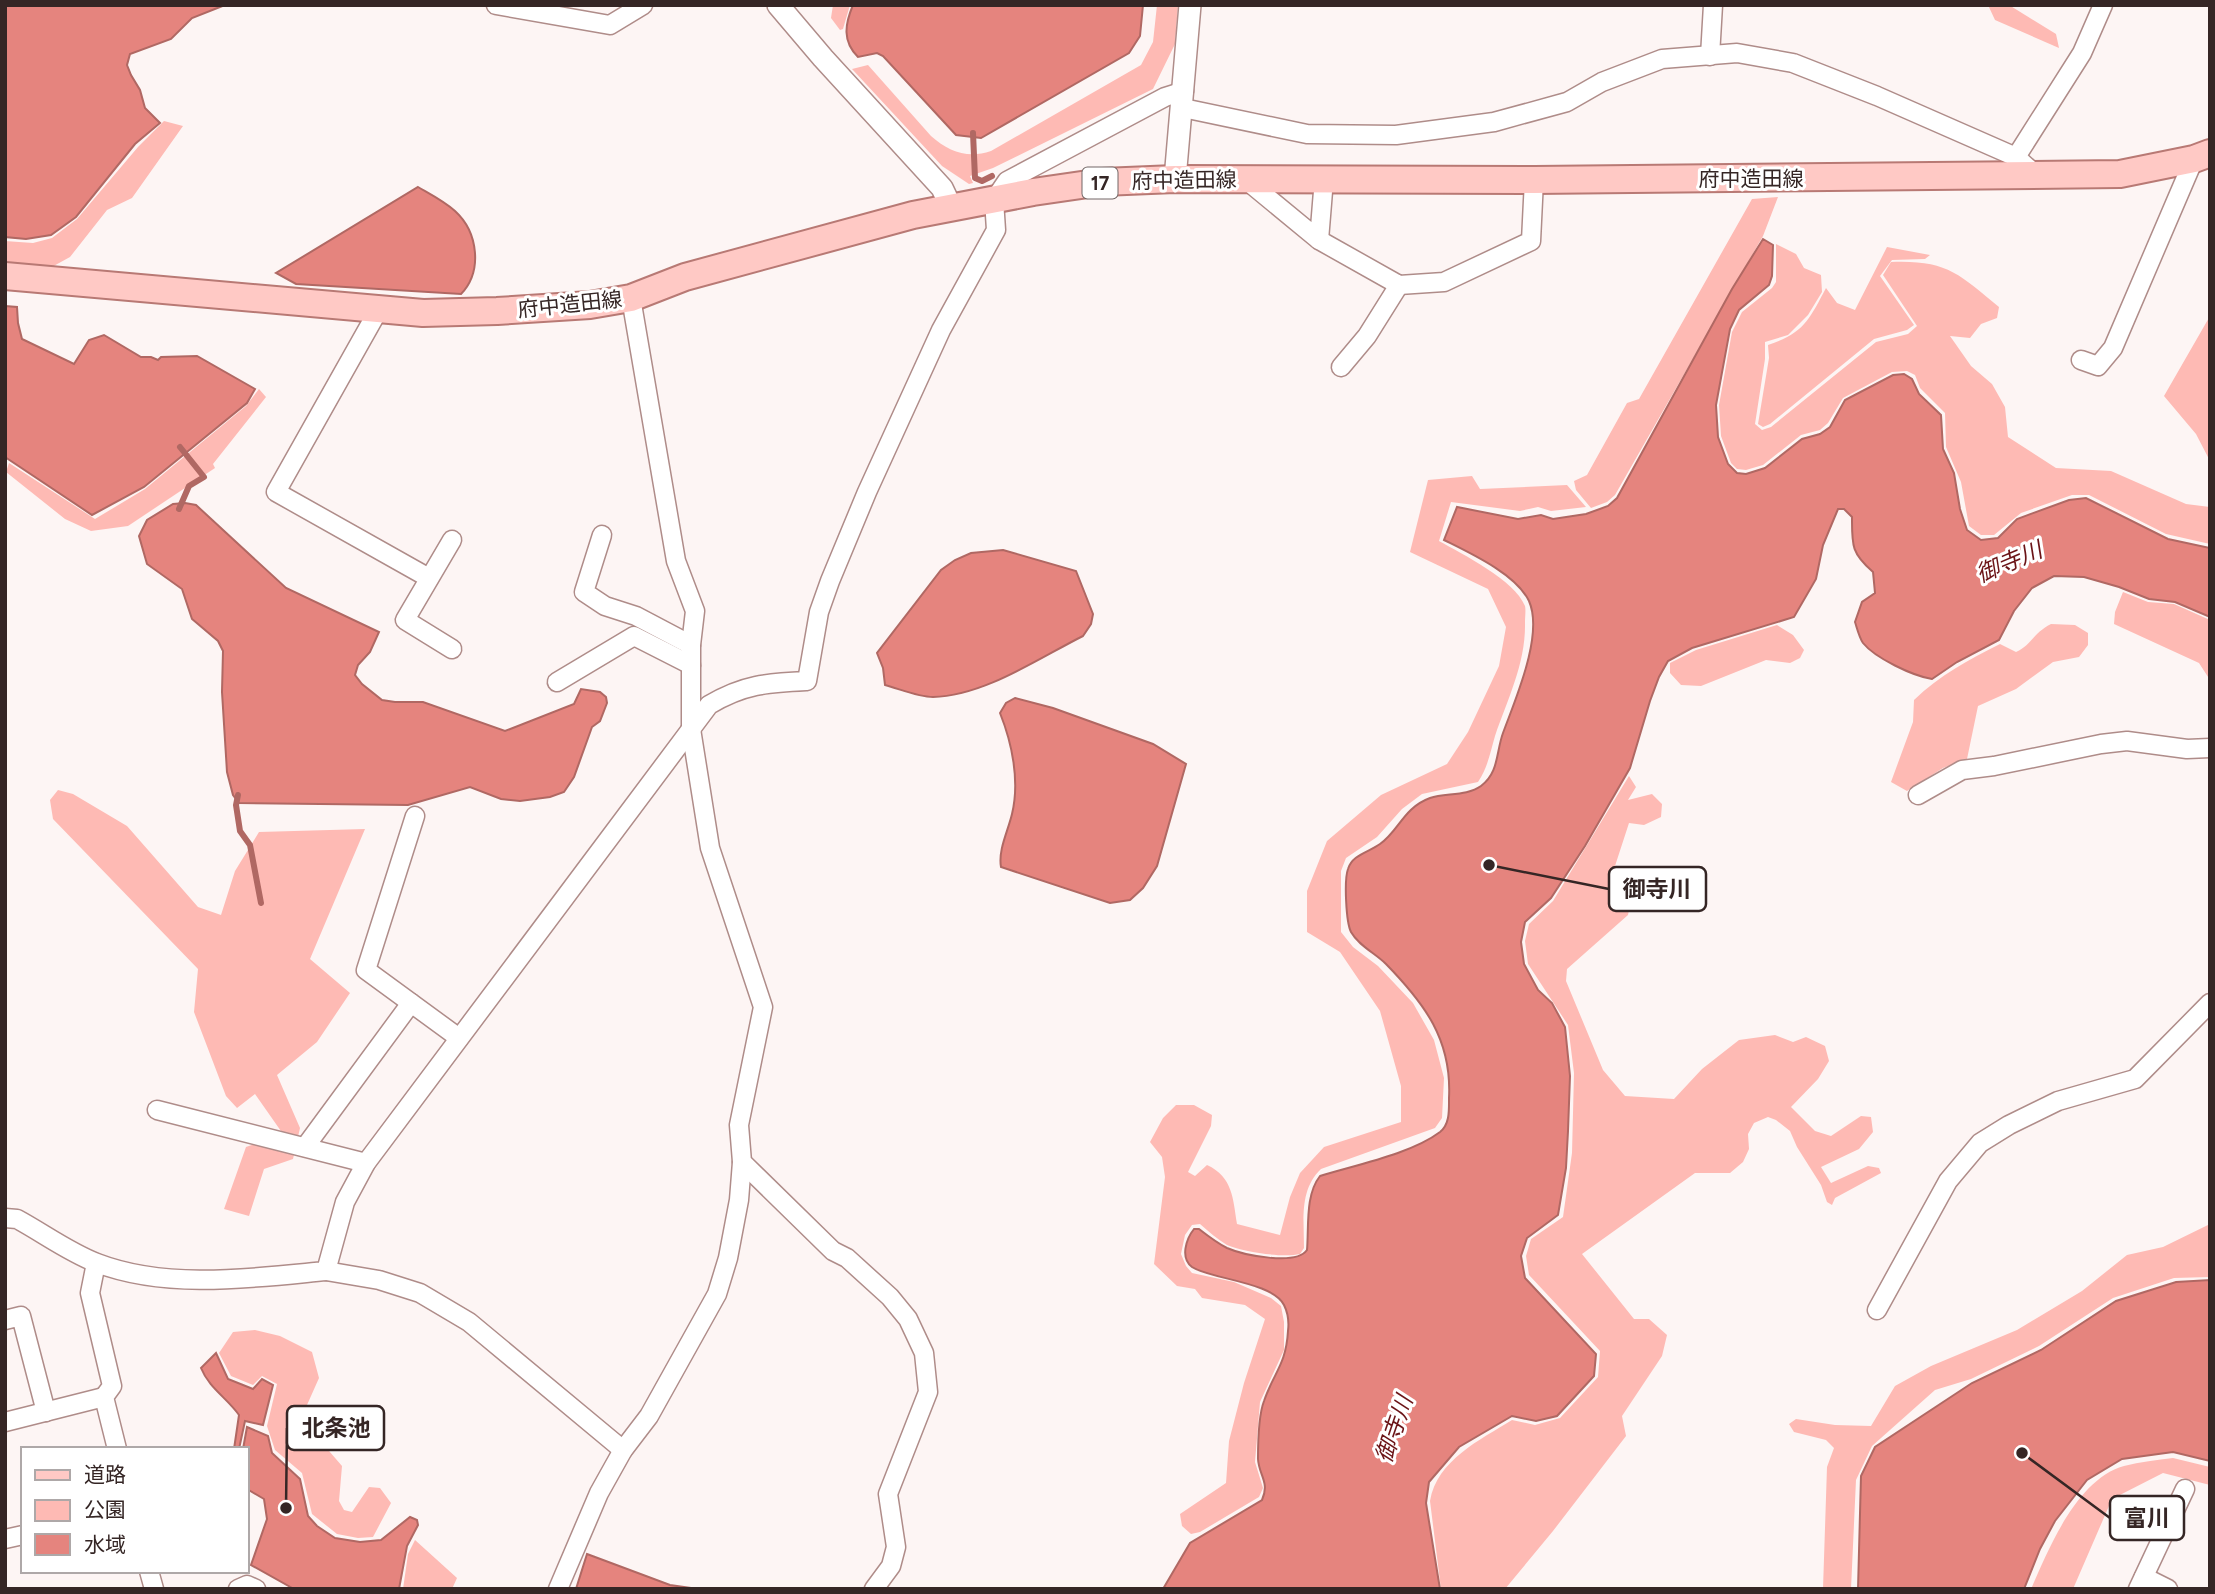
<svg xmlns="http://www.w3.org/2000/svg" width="2215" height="1594" viewBox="0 0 2215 1594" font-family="Figtree,'Noto Sans JP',sans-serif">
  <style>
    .green { fill: #febab4 }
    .water { fill: #e5847e; stroke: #b06863; stroke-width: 2 }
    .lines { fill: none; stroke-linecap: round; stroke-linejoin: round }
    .stream { stroke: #b06863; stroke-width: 6 }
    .minor-casing { stroke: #af8c89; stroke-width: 21 }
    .tertiary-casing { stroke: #af8c89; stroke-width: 24 }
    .primary-casing { stroke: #b87974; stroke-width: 30 }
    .minor { stroke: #fff; stroke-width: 18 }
    .tertiary { stroke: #fff; stroke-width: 21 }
    .primary { stroke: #ffc9c5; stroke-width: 26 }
    .labels { text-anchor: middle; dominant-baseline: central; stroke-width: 6; stroke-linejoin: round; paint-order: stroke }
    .shield { fill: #fff; stroke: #726766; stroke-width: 2 }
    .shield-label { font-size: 19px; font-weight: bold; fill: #352625 }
    .street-label { font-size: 21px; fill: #352625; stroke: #fff }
    .water-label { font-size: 23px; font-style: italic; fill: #6b1417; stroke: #fff }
    .leader { fill: none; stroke: #352625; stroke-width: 2.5 }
    .callout-dot { fill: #352625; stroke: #fff; stroke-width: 2.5 }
    .callout { fill: #fff; stroke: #352625; stroke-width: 2.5 }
    .callout-label { font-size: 23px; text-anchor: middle; font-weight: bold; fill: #352625 }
  </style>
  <rect width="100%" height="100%" fill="#fdf5f4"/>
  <g class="green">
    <polygon points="833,5 850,5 843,29 840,30 831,18"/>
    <path d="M1157 5H1178L1175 44 1153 89 993 168 970 176 973 183 969 184 942 166 852 69 868 65 931 136C949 152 968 159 991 151L1141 65 1153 42Z"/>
    <polygon points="1988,5 2009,5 2056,34 2059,48 1995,20"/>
    <polygon points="164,121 183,126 132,198 107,210 70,257 50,268 5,264 5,241 33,243 52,238 77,219 138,147"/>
    <polygon points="1778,197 1763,236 1615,495 1607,502 1591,508 1576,490 1574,481 1587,475 1627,403 1639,399 1752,199"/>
    <path d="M1776 244 1796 254 1804 268 1821 275 1822 292 1808 315 1788 335 1765 342V359L1755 424 1762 430 1771 427 1876 342 1908 334 1917 326 1883 275 1891 262C1946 260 1958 273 1999 307L1997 318 1981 324 1970 338 1950 336 1971 366 1992 384 2005 407 2008 437 2056 468 2111 471 2186 504 2210 507V544L2166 534 2089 495H2072L2021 513 1994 535H1981L1969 526 1961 482 1946 447 1945 413 1920 388 1915 375 1907 371 1892 372 1843 398 1828 423 1820 430 1801 435 1763 465 1746 470 1737 469 1731 463 1721 436 1719 405 1732 332 1742 312 1772 288 1776 282Z"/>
    <path d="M1887 247 1930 255 1925 259 1892 260 1880 276 1914 325 1907 330 1874 339 1770 424 1763 427 1758 424 1769 358 1768 345C1804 333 1809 320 1826 288L1837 303 1855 310Z"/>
    <polygon points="2210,316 2210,461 2196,434 2164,396"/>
    <polygon points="259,389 266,397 213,464 215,468 128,526 91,531 65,519 6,472 9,463 95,519 145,489 246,406"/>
    <path d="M1472 476 1480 489 1567 485 1586 507 1551 511 1538 507 1520 511 1451 502 1439 541C1462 554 1515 580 1525 606 1526 610 1525 617 1525 622 1526 663 1508 698 1495 736 1490 753 1488 767 1478 782L1422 794 1402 809 1377 837 1346 858 1341 871V932L1353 947 1378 966 1413 1003 1434 1040 1444 1078 1442 1118 1435 1128 1321 1169C1299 1190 1304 1220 1304 1248L1300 1254C1283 1258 1243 1252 1227 1245 1217 1239 1209 1232 1200 1224L1192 1225 1185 1235 1181 1254 1186 1266 1192 1273 1234 1282 1271 1298 1281 1306 1284 1322V1350L1260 1402 1255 1462 1263 1488 1259 1497 1200 1532 1191 1534 1182 1526 1180 1514 1226 1483 1229 1441 1244 1383 1265 1319 1245 1305 1202 1298 1195 1289 1177 1286 1154 1264 1165 1177 1162 1157 1150 1142 1163 1118 1176 1105H1194L1212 1115 1211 1126 1188 1172 1195 1176 1207 1165C1233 1177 1233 1199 1237 1224L1280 1235 1290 1197 1300 1173 1324 1147 1401 1122V1086L1380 1011 1340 952 1307 932V891L1327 841 1381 795 1447 764 1468 732 1499 666 1506 627 1488 589 1410 552 1428 480Z"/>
    <polygon points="2123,592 2148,602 2174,604 2210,620 2210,680 2199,663 2114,624 2115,612"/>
    <path d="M2051 624 2075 625 2088 633V645L2079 657 2053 662 2016 689 1978 706 1967 759 1943 768 1907 791 1891 782 1913 722 1914 700C1940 675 1968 660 2000 644L2016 652C2032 645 2033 633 2051 624Z"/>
    <polygon points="1777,625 1793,635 1804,650 1800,658 1790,663 1766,660 1701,686 1681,685 1670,673 1670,663 1696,650"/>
    <path d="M1629 776 1636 787 1628 800 1652 794 1662 804 1661 817 1644 825 1629 823 1615 866 1634 885 1628 915 1567 969 1566 981 1603 1070 1625 1096 1674 1099 1702 1069 1739 1040 1775 1035 1793 1042 1806 1037 1825 1046 1829 1061 1818 1079 1791 1107 1815 1131 1831 1136 1861 1116 1871 1117 1873 1132 1859 1149 1821 1167 1831 1183 1868 1166 1879 1168 1881 1173 1835 1198 1832 1205 1827 1202 1821 1185 1797 1147 1790 1131 1776 1120 1768 1117 1754 1123 1748 1134 1749 1149 1743 1162 1730 1173H1695L1582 1254 1634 1319H1649L1667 1335 1662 1356 1622 1416 1626 1436 1553 1531 1505 1589H1441L1430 1501C1437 1460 1480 1440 1512 1420L1535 1425 1560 1418 1598 1377 1600 1351 1529 1275 1526 1256 1531 1239 1563 1217 1572 1153 1574 1073 1568 1025 1528 964 1525 941 1529 924 1553 901Z"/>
    <polygon points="58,790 73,794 127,826 198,907 221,915 235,871 259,832 365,829 310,959 350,993 317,1042 277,1075 300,1128 293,1159 264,1169 249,1216 224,1209 246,1147 283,1134 255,1094 237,1108 226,1096 194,1012 198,969 53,819 50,800"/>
    <polygon points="2210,1224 2210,1277 2174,1278 2113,1298 2039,1346 1971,1379 1935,1390 1872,1446 1856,1480 1851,1589 1823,1589 1827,1467 1834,1448 1826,1440 1794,1432 1789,1424 1796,1419 1835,1425 1871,1426 1895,1386 1931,1366 2017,1330 2082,1291 2127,1255 2163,1247"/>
    <polygon points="255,1330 280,1336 312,1352 319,1378 303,1414 323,1444 342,1466 339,1501 344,1510 352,1512 369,1487 380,1488 391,1503 373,1537 358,1538 337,1534 312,1514 302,1473 275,1450 267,1426 277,1384 262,1376 253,1385 231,1376 219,1353 233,1332"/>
    <path d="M2173 1458 2210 1467V1485L2163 1473 2112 1499 2073 1589H2031C2049 1548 2077 1479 2124 1466 2140 1462 2157 1460 2173 1458Z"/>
    <polygon points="415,1540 457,1578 452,1589 403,1589 408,1554"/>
  </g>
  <g class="water">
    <polygon points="5,5 225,5 192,18 171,39 130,54 127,65 131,75 140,90 145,108 160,123 135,144 76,217 51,235 26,239 5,237"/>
    <path d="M853 5H1143L1140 36 1129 53 981 138 956 135 883 56 877 53 858 57C842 41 845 24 853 5Z"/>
    <path d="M418 187C430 194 444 201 455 211 478 232 483 271 461 294L296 284 276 273Z"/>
    <path d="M1763 239 1773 245 1772 276 1769 285 1739 310 1730 329 1716 405 1718 437 1728 464 1737 473 1746 474 1765 468 1802 439 1820 434 1830 427 1845 400 1893 375 1904 374 1912 379 1919 394 1941 415 1943 449 1954 473 1960 509 1967 530 1981 540 1998 538 2017 519 2069 500 2086 498 2168 539 2210 548V617L2175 602 2149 599 2119 587 2084 577 2054 576 2032 588 2014 611 1999 640 1957 662 1932 679C1913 676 1875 658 1863 643 1859 637 1857 628 1855 622L1862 602 1875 593 1873 572C1851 553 1852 545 1852 517L1844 509H1838L1823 545 1816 579 1794 617 1692 648 1668 661 1659 677 1650 701 1630 768 1585 846 1551 898 1525 922 1521 942 1524 964 1538 990 1552 1003 1565 1027 1570 1076 1568 1131 1566 1168 1558 1215 1527 1238 1521 1256 1525 1278 1596 1354 1594 1376 1557 1416 1536 1421 1512 1416 1459 1447 1429 1482 1426 1503 1440 1589H1163L1190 1543 1262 1500C1270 1482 1259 1476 1258 1459 1258 1444 1259 1414 1264 1401 1274 1372 1286 1365 1288 1331 1289 1323 1288 1313 1284 1305 1273 1282 1210 1279 1192 1267 1180 1258 1186 1239 1194 1229H1199C1208 1236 1217 1243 1227 1248 1243 1255 1296 1266 1307 1250 1309 1227 1305 1195 1320 1176 1355 1165 1411 1154 1440 1132 1450 1124 1449 1110 1449 1098 1452 1040 1425 1004 1386 964 1375 953 1359 946 1351 932 1346 922 1344 880 1348 869 1352 855 1369 852 1380 844 1399 831 1403 808 1430 798 1446 793 1467 796 1481 786 1499 773 1496 752 1503 733 1515 700 1544 635 1529 601 1516 574 1470 553 1444 540L1457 507 1518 519 1541 515 1553 519 1586 514 1608 506 1617 498 1732 289Z"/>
    <polygon points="5,306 17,307 18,323 22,339 74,364 89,340 104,335 141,357 151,357 158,360 161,357 197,356 255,389 247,403 144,487 92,515 5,457"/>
    <polygon points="185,503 196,505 286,588 379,632 370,652 358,665 355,675 362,684 382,700 395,702 423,702 505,731 574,704 581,689 600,692 606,697 607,703 600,721 592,727 574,777 564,792 550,797 520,801 501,799 470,787 408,805 239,803 233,795 227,772 222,692 223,651 218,641 192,619 182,589 147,564 139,536 147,520 173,504"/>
    <path d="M1003 550 1076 571 1093 614 1091 624 1083 636C1039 658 984 696 933 697 918 697 900 689 885 685L883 668 877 653 941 570 955 560 971 553Z"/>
    <path d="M1015 698 1053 708 1153 744 1186 764 1157 866 1143 888 1130 900 1110 903 1001 867C998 850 1008 831 1012 814 1020 781 1012 743 1000 713L1006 703Z"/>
    <polygon points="2210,1280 2210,1461 2173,1452 2122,1459 2087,1480 2055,1521 2040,1549 2024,1589 1858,1589 1861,1476 1875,1447 1972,1383 2041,1350 2116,1301 2176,1282"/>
    <path d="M216 1353 228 1379 253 1389 262 1379 273 1385 263 1425 245 1421 239 1449H234L239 1415C227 1398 209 1388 201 1368Z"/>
    <polygon points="247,1427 268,1436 272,1453 300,1479 308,1516 317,1526 335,1538 360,1542 381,1540 410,1517 417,1520 418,1525 407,1546 399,1589 294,1589 251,1565 267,1519 264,1499 247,1489 247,1449 243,1449"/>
    <polygon points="587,1554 670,1585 698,1589 576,1589"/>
  </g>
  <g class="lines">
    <g class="stream">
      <polyline points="973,133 975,178 982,181 992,176"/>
      <polyline points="179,509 189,486 204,477 180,447"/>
      <polyline points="238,795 236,805 240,831 250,845 261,903"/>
    </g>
    <g class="minor-casing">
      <g id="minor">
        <polyline points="496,5 610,25 643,5"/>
        <polyline points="1710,56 1713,5"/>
        <polyline points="1183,108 1307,134 1396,135 1494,122 1567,102 1602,82 1662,59 1737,53 1793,63 1877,96 2016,157 2037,176"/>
        <polyline points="2016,157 2082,53 2103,5"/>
        <polyline points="1245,179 1319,240 1324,179"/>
        <polyline points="1319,240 1399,285 1444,282 1531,241 1534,180"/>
        <polyline points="631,298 676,561 695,611 691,645 691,729 710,848 763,1007 739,1125 742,1162 833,1251 847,1258 890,1297 908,1319 924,1353 928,1392 888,1494 896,1547 891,1566 874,1589"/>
        <polyline points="379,309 276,492 429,578"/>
        <polyline points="2081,360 2098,366 2113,348 2194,159"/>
        <polyline points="1341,367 1367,336 1399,285"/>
        <polyline points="602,535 584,592 605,606 636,616 691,645"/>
        <polyline points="452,649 405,620 452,540"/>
        <polyline points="557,682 634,636 691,665"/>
        <polyline points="1918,795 1962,770 1994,766 2101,744 2127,741 2187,749 2210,748"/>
        <polyline points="415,816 366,970 459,1038"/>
        <polyline points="157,1110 366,1163"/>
        <polyline points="305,1147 411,1003"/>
        <path d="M5 1218 17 1219C43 1233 70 1253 97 1263 167 1290 253 1278 326 1271L345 1202 366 1163 709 705C744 684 767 683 807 681L819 612 830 581 867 492 941 330 996 230 994 200 1007 181 1165 97 1184 91"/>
        <polyline points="96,1263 90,1293 112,1386 104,1397 117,1449"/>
        <polyline points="326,1271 379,1280 420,1293 469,1322 623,1450"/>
        <polyline points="1877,1310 1948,1181 1980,1143 2009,1125 2058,1101 2135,1079 2210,1003"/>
        <polyline points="5,1320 21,1316 46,1412"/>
        <polyline points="5,1422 104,1397"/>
        <polyline points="5,1539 23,1535"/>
        <polyline points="149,1571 154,1589"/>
        <polyline points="2144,1577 2168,1589"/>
        <polyline points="238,1589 247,1585 256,1589"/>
        <polyline points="558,1589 599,1493 623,1450 649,1416 717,1294 728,1258 739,1200 742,1162"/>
        <polyline points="2138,1589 2185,1489"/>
      </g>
    </g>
    <g class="tertiary-casing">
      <g id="tertiary">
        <polyline points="778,5 823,58 942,188 951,207"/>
        <polyline points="1175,179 1190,5"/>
      </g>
    </g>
    <g class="primary-casing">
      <polyline id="primary" points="5,276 423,313 497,311 590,305 631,298 685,277 913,215 1033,192 1102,182 1175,179 1534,180 2120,174 2194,159 2210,153"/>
    </g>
    <use href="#minor" class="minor"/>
    <use href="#tertiary" class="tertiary"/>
    <use href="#primary" class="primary"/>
  </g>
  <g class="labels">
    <rect class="shield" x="1082.5" y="167.5" width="35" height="31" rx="5"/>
    <g class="shield-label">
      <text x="1100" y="183">17</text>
    </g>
    <g class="street-label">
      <text x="1751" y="178">府中造田線</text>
      <text transform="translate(1184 180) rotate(-1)">府中造田線</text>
      <text transform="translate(570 304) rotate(-6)">府中造田線</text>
    </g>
    <g class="water-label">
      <text transform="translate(2009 562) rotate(-23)">御寺川</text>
      <text transform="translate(1394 1429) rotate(-71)">御寺川</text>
    </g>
  </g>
  <path class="leader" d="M1489 865L1609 889M286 1508L287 1428M2022 1453L2110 1518"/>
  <g class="callout-dot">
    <circle cx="1489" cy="865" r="7"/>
    <circle cx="286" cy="1508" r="7"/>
    <circle cx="2022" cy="1453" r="7"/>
  </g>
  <g class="callout">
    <rect x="1609" y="867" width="97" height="44" rx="7"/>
    <rect x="287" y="1406" width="97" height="44" rx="7"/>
    <rect x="2110" y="1496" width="74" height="44" rx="7"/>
  </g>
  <g class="callout-label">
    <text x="1657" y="897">御寺川</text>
    <text x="336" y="1436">北条池</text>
    <text x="2147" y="1526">富川</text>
  </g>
  <rect width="2215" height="1594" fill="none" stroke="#352625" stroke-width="14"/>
  <rect x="21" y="1447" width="228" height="126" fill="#ffffff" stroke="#aea8a8" stroke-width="2"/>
  <rect x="35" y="1470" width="35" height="10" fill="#ffc9c5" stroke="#aea8a8" stroke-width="2"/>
  <text x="84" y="1482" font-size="21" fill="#352625">道路</text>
  <rect x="35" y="1500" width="35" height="21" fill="#febab4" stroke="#aea8a8" stroke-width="2"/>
  <text x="84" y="1517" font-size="21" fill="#352625">公園</text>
  <rect x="35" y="1534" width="35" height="21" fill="#e5847e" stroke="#aea8a8" stroke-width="2"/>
  <text x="84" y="1552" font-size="21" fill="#352625">水域</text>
</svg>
